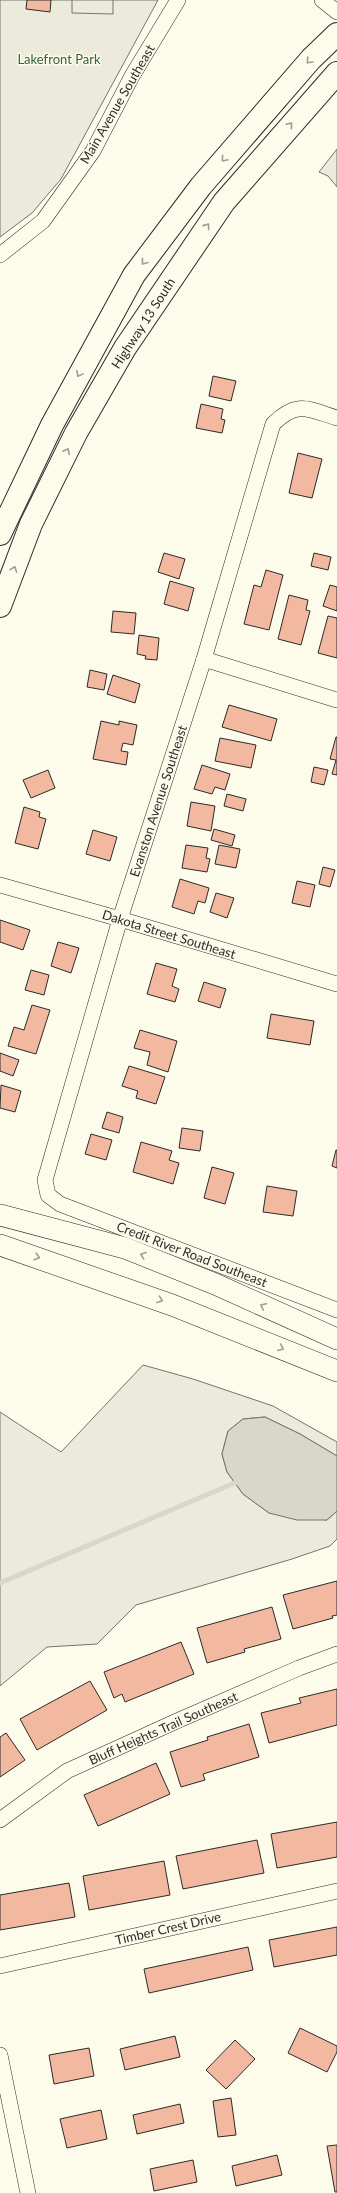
<svg xmlns="http://www.w3.org/2000/svg" width="337" height="2193" viewBox="0 0 337 2193" font-family="Lato,sans-serif">
  <style>
    .green { fill: #ecebdb; stroke: #74746e }
    .parking { fill: #eceadb; stroke: #74746e }
    .water { fill: #d8d7c9; stroke: #74746e }
    .lines { fill: none; stroke-linecap: round; stroke-linejoin: round }
    .stream { stroke: #d8d7c9; stroke-width: 5 }
    .building { fill: #f2b8a0; stroke: #2b2b2b }
    .street-casing { stroke: #2b2b2b; stroke-width: 16 }
    .secondary-casing { stroke: #2b2b2b; stroke-width: 22 }
    .primary-casing { stroke: #2b2b2b; stroke-width: 24 }
    .street { stroke: #fdfbea; stroke-width: 15 }
    .secondary { stroke: #fdfbea; stroke-width: 21 }
    .primary { stroke: #fdfbea; stroke-width: 22 }
    .oneway { stroke: #9e9d94 }
    .labels { text-anchor: middle; dominant-baseline: central; stroke-width: 3; stroke-linejoin: round; paint-order: stroke }
    .park-label { font-size: 13px; fill: #34623c; stroke: #fdfbea }
    .street-label { font-size: 13px; fill: #2b2b2b; stroke: #fdfbea }
  </style>
  <rect width="100%" height="100%" fill="#fdfbea"/>
  <g class="green">
    <polygon points="0,0 158,0 61,179 32,213 0,237"/>
    <polygon points="143,1365 193,1379 273,1406 337,1442 337,1456 300,1434 265,1417 243,1419 228,1431 222,1454 227,1472 243,1494 269,1513 327,1520 337,1511 337,1539 330,1546 292,1559 136,1605 97,1644 47,1647 0,1686 0,1412 61,1452"/>
  </g>
  <g class="parking">
    <polygon points="72,0 113,0 113,14 72,13"/>
    <polygon points="337,149 337,187 328,176 319,172"/>
  </g>
  <polygon class="water" points="265,1417 300,1434 337,1456 337,1511 327,1520 297,1520 269,1513 243,1494 227,1472 222,1454 228,1431 243,1419"/>
  <g class="lines">
    <polyline class="stream" points="0,1583 239,1481"/>
  </g>
  <g class="building">
    <polygon points="27,0 51,0 50,12 26,9"/>
    <polygon points="213,376 236,381 231,401 209,396"/>
    <polygon points="201,404 223,409 221,419 225,420 222,433 196,428"/>
    <polygon points="298,453 322,459 312,498 289,493"/>
    <polygon points="164,553 185,559 179,579 158,572"/>
    <polygon points="314,553 331,557 328,570 311,566"/>
    <polygon points="266,570 283,575 269,630 244,624 254,585 261,587"/>
    <polygon points="170,581 194,588 188,611 164,604"/>
    <polygon points="330,585 337,587 337,611 323,606"/>
    <polygon points="289,595 308,600 306,610 310,611 301,645 278,639"/>
    <polygon points="113,611 136,613 134,634 111,632"/>
    <polygon points="328,616 337,618 337,658 318,653"/>
    <polygon points="139,635 159,638 157,660 145,659 146,656 137,654"/>
    <polygon points="90,670 107,674 104,690 87,687"/>
    <polygon points="113,675 140,684 135,703 107,694"/>
    <polygon points="229,705 277,719 271,741 222,727"/>
    <polygon points="101,721 119,725 119,721 137,725 133,745 123,743 121,751 128,752 126,765 93,759"/>
    <polygon points="336,737 337,737 337,775 332,774 336,760 330,759"/>
    <polygon points="220,738 256,745 251,768 215,761"/>
    <polygon points="202,765 230,774 225,790 215,787 212,794 194,789"/>
    <polygon points="314,767 328,770 324,785 311,782"/>
    <polygon points="48,770 55,788 31,798 23,780"/>
    <polygon points="227,794 246,799 243,811 224,806"/>
    <polygon points="191,802 215,806 211,831 187,826"/>
    <polygon points="24,807 40,812 39,817 46,819 38,849 15,843"/>
    <polygon points="214,829 235,835 232,846 211,840"/>
    <polygon points="93,830 117,837 110,861 86,854"/>
    <polygon points="186,845 208,848 206,858 210,859 207,872 182,868"/>
    <polygon points="219,845 240,849 236,868 215,864"/>
    <polygon points="323,867 335,870 330,887 319,884"/>
    <polygon points="180,879 209,888 205,903 198,901 194,914 172,907"/>
    <polygon points="297,881 315,885 310,907 292,903"/>
    <polygon points="216,893 234,898 227,918 210,912"/>
    <polygon points="0,920 30,930 23,950 0,942"/>
    <polygon points="58,942 79,948 71,973 51,966"/>
    <polygon points="156,963 177,969 172,986 179,989 175,1002 147,994"/>
    <polygon points="31,970 49,975 44,995 25,990"/>
    <polygon points="204,982 226,989 220,1008 198,1001"/>
    <polygon points="32,1005 50,1010 36,1054 8,1046 14,1027 24,1030"/>
    <polygon points="271,1014 314,1021 310,1045 267,1038"/>
    <polygon points="140,1030 177,1041 168,1072 147,1065 150,1052 134,1048"/>
    <polygon points="0,1053 19,1060 13,1076 0,1071"/>
    <polygon points="129,1066 165,1077 156,1104 136,1098 138,1091 122,1086"/>
    <polygon points="1,1085 21,1091 15,1112 0,1108"/>
    <polygon points="107,1112 123,1117 119,1133 102,1128"/>
    <polygon points="182,1128 203,1131 200,1151 179,1148"/>
    <polygon points="91,1134 112,1140 106,1160 85,1154"/>
    <polygon points="141,1142 172,1151 169,1160 179,1163 173,1184 133,1172"/>
    <polygon points="336,1150 337,1150 337,1168 332,1166"/>
    <polygon points="212,1167 234,1173 225,1204 204,1198"/>
    <polygon points="267,1186 297,1191 293,1216 263,1212"/>
    <polygon points="337,1581 337,1615 332,1616 333,1618 293,1629 283,1595"/>
    <polygon points="272,1607 281,1639 244,1649 245,1652 207,1663 197,1628"/>
    <polygon points="181,1642 194,1674 125,1702 122,1694 114,1698 104,1672"/>
    <polygon points="90,1681 107,1710 37,1750 20,1719"/>
    <polygon points="337,1689 337,1725 269,1743 261,1713 301,1703 299,1698"/>
    <polygon points="249,1724 259,1757 203,1774 205,1780 181,1787 170,1752 208,1740 207,1737"/>
    <polygon points="6,1733 25,1760 0,1777 0,1737"/>
    <polygon points="156,1763 170,1794 98,1826 84,1795"/>
    <polygon points="337,1822 337,1857 277,1868 271,1834"/>
    <polygon points="257,1840 264,1873 183,1889 176,1856"/>
    <polygon points="164,1861 170,1895 89,1910 83,1876"/>
    <polygon points="69,1883 75,1917 0,1930 0,1895"/>
    <polygon points="337,1927 337,1955 274,1967 269,1940"/>
    <polygon points="248,1947 253,1970 149,1993 144,1969"/>
    <polygon points="300,2028 337,2046 337,2052 327,2072 288,2053"/>
    <polygon points="175,2036 180,2057 125,2070 120,2049"/>
    <polygon points="235,2040 255,2059 226,2089 206,2070"/>
    <polygon points="89,2048 94,2076 54,2084 49,2055"/>
    <polygon points="231,2098 236,2135 218,2137 213,2101"/>
    <polygon points="180,2104 184,2123 137,2134 133,2115"/>
    <polygon points="101,2110 107,2139 67,2148 60,2119"/>
    <polygon points="337,2145 337,2192 335,2192 327,2146"/>
    <polygon points="277,2155 282,2175 236,2186 232,2166"/>
    <polygon points="193,2160 197,2182 154,2191 150,2169"/>
  </g>
  <g class="lines">
    <g class="street-casing">
      <g id="street">
        <polyline points="322,0 337,12"/>
        <polyline points="0,255 43,221 93,151 132,76 178,0"/>
        <path d="M337 418C308 409 297 400 273 424L204 659 120 919 45 1180 48 1195 60 1204 337 1310"/>
        <polyline points="204,659 337,700"/>
        <polyline points="0,885 120,919 337,984"/>
        <polyline points="0,1820 67,1771 179,1720 299,1668 337,1654"/>
        <polyline points="0,1966 337,1891"/>
        <polyline points="0,2055 28,2193"/>
      </g>
    </g>
    <g class="secondary-casing">
      <g id="secondary">
        <polyline points="0,1215 125,1248 215,1284 337,1339"/>
        <polyline points="0,1245 172,1305 337,1371"/>
      </g>
    </g>
    <g class="primary-casing">
      <g id="primary">
        <polyline points="0,534 52,425 134,275 201,186 311,59 337,34"/>
        <polyline points="0,606 31,524 76,433 125,348 224,202 337,73"/>
      </g>
    </g>
    <use href="#street" class="street"/>
    <use href="#secondary" class="secondary"/>
    <use href="#primary" class="primary"/>
  </g>
  <defs><path id="oneway-chevron" d="M-2-3.5L2.5 0L-2 3.5" fill="none" stroke-width="1.6" stroke-linecap="round" stroke-linejoin="round"/></defs>
  <g class="oneway">
    <use href="#oneway-chevron" transform="translate(309 61) rotate(133)"/>
    <use href="#oneway-chevron" transform="translate(290 125) rotate(-49)"/>
    <use href="#oneway-chevron" transform="translate(224 159) rotate(130)"/>
    <use href="#oneway-chevron" transform="translate(207 226) rotate(-55)"/>
    <use href="#oneway-chevron" transform="translate(144 262) rotate(127)"/>
    <use href="#oneway-chevron" transform="translate(79 374) rotate(118)"/>
    <use href="#oneway-chevron" transform="translate(67 451) rotate(-63)"/>
    <use href="#oneway-chevron" transform="translate(14 569) rotate(-69)"/>
    <use href="#oneway-chevron" transform="translate(143 1255) rotate(-160)"/>
    <use href="#oneway-chevron" transform="translate(37 1257) rotate(18)"/>
    <use href="#oneway-chevron" transform="translate(160 1300) rotate(20)"/>
    <use href="#oneway-chevron" transform="translate(263 1306) rotate(-155)"/>
    <use href="#oneway-chevron" transform="translate(281 1348) rotate(23)"/>
  </g>
  <g class="labels">
    <g class="park-label">
      <text x="59" y="59">Lakefront Park</text>
    </g>
    <g class="street-label">
      <text transform="translate(117 104) rotate(-60)">Main Avenue Southeast</text>
      <text transform="translate(143 323) rotate(-57)">Highway 13 South</text>
      <text transform="translate(158 801) rotate(-72)">Evanston Avenue Southeast</text>
      <text transform="translate(169 934) rotate(17)">Dakota Street Southeast</text>
      <text transform="translate(192 1254) rotate(21)">Credit River Road Southeast</text>
      <text transform="translate(163 1728) rotate(-24)">Bluff Heights Trail Southeast</text>
      <text transform="translate(168 1928) rotate(-13)">Timber Crest Drive</text>
    </g>
  </g>
</svg>
